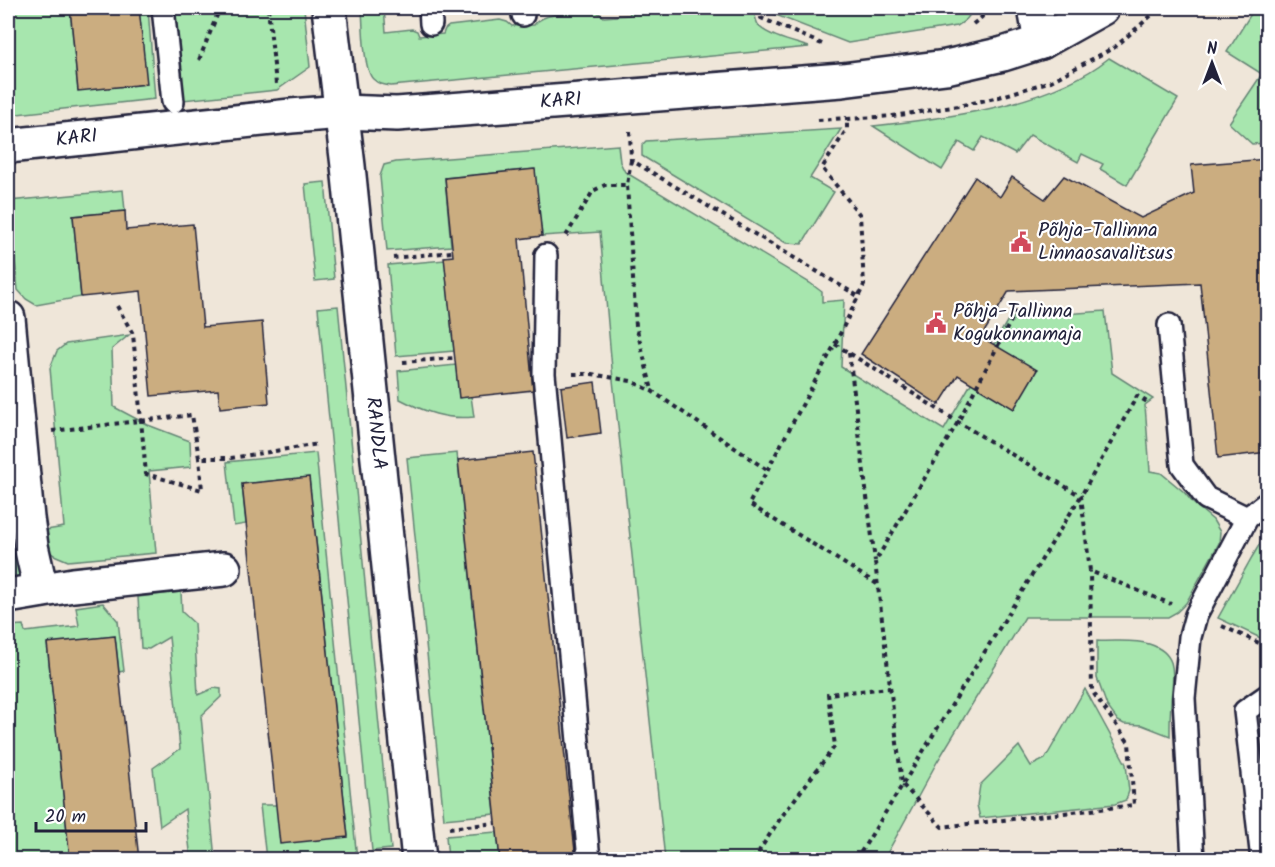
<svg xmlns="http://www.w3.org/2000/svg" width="1275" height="867" viewBox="0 0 1275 867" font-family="Kalam,sans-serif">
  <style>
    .green { fill: #a7e6ae; stroke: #648474; stroke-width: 1.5 }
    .building { fill: #cbad80; stroke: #22223b; stroke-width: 1.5 }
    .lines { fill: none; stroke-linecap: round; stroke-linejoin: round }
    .lane-casing { stroke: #22223b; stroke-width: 26 }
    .street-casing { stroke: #22223b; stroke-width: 38 }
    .path { stroke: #22223b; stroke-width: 4; stroke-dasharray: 4.5 4.5; stroke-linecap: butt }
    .lane { stroke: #fff; stroke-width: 21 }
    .street { stroke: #fff; stroke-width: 33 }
    .labels { text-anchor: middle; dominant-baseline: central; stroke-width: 4.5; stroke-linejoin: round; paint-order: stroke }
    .street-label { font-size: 20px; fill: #22223b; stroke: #fff }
    .poi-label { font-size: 20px; fill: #22223b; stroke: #fff; text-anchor: start }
  </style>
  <rect width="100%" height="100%" fill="#efe6d9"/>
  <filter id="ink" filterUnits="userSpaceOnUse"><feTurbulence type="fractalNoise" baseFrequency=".0167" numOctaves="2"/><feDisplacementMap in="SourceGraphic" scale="12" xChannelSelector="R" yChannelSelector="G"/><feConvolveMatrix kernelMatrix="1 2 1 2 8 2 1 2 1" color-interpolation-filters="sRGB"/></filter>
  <g filter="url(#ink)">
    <g class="green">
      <polygon points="8,8 70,8 78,90 146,84 139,8 148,8 155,99 8,115"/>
      <polygon points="174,8 304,8 310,67 277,90 183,100"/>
      <path d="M362 8H384L386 32 412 29 417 31 419 36 443 34 445 29 449 26 500 20 507 22 512 26 534 25C543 11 580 13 596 11L604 17 629 15 631 11 643 8H694L696 9 754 8C755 14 755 21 759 26 767 36 797 43 809 47L391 86C384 85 378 84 373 79 363 69 363 23 362 8Z"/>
      <path d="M769 8H971C971 17 965 21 957 26L848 43 773 14Z"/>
      <polygon points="1244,8 1256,8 1267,19 1267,143 1252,144 1229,123 1262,74 1227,52 1251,14"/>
      <path d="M1109 58 1178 99 1127 185 1100 169 1103 164 1082 154 1078 162 1030 135 1015 154 983 137 974 151 959 142 942 170 873 126C947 118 1050 106 1109 58Z"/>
      <polygon points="841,129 810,178 834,192 802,244 786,243 642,156 642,145 646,141"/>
      <polygon points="618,145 620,162 625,172 810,283 822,292 822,302 844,300 841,367 944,430 1009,318 1105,311 1112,373 1153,399 1145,405 1150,471 1161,473 1184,492 1193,503 1213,520 1220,532 1219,543 1186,603 1177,612 1168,617 1025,617 937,762 884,859 665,859 613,380 600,232 542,236 534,169 445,178 451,246 387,251 380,176 384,165 396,162"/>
      <polygon points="325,182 334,279 315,281 305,184"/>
      <polygon points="123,190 125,211 73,216 81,297 36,305 26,299 18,290 9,201"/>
      <polygon points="445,260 454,351 396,356 388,265"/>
      <polygon points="338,306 391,849 372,851 318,308"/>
      <polygon points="129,335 112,349 114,407 148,425 190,441 191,467 149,471 156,553 68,561 54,555 43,546 40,531 64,527 50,368 57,351 66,344"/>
      <path d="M456 365 459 397 471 396 474 417C446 420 425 412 400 399L398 371Z"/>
      <path d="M8 434 21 569C20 578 17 585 8 588Z"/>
      <polygon points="316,453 357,859 266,859 260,805 276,805 348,836 309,477 242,484 246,524 234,526 227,462"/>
      <polygon points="457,453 495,814 444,819 407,458"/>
      <polygon points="1267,532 1267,641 1218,618 1252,557"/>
      <polygon points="181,592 182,612 194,623 198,695 214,688 221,689 221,697 201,716 215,859 191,859 185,809 160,826 153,768 180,749 169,637 149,649 141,648 138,597"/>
      <polygon points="103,603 118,621 124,671 119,672 115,636 47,644 70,859 8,860 8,626 23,625 25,632 79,626 76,607"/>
      <path d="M1097 641C1113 642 1134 639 1149 644 1181 654 1172 678 1171 703 1170 714 1170 725 1170 736L1142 725 1124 724 1118 721 1107 706 1097 678Z"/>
      <polygon points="1085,689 1126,764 1129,791 1126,800 1115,804 980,818 977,805 980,785 1019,746 1031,766 1045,759"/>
      <polygon points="497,832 500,859 448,859 446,836"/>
    </g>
    <g class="building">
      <polygon points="70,8 139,8 147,84 78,91"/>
      <polygon points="1268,159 1268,452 1218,458 1200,283 1009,291 981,337 1037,370 1014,409 958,375 939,405 861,354 975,177 1000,197 1012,177 1045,199 1064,176 1141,218 1194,193 1191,165"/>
      <polygon points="535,169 542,236 519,239 533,390 459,398 444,257 453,256 445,178"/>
      <polygon points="125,211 126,230 193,224 203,327 262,322 269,403 220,408 218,390 151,396 141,291 81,297 73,216"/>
      <polygon points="595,382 601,433 567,438 561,387"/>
      <polygon points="533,452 571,815 576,860 500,860 458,460"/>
      <polygon points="309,477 348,837 280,844 242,484"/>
      <polygon points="115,636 139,860 70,860 47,643"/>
    </g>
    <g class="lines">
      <g class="lane-casing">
        <g id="lane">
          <polyline points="163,8 173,102"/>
          <polyline points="430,8 431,24"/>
          <polyline points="523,8 523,15"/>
          <polyline points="546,255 544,374 589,860"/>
          <polyline points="1169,325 1182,465 1206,498 1247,518"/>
          <polyline points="1193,860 1184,698 1190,637 1196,615 1247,518 1268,502"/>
          <polyline points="1262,860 1245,711 1268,695"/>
        </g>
      </g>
      <g class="street-casing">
        <g id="street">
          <path id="s1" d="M329 8 348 166 419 860"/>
          <polyline points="1035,8 1041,42"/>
          <path id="s2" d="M8 146 291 116 342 112 397 114 842 80 946 67 1003 54 1041 42 1102 8"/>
          <polyline points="8,318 27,518 31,546 41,590"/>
          <polyline points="8,596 73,585 224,569"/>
        </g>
      </g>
      <g class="path">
        <polyline points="268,8 276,84"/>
        <polyline points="760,8 761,18 822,44"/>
        <polyline points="973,24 982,17 981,8"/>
        <polyline points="199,60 220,8"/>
        <polyline points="818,120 847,118"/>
        <polyline points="630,131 631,160 858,296"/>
        <polyline points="631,160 627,185 636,326 652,390"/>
        <polyline points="566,236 593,191 605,185 627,185"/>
        <polyline points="393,258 452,252"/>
        <polyline points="117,306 133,334 146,474 202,490 199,458"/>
        <polyline points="1016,311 958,422 875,562 902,784 942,827 1134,805 1129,743 1092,691 1090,571"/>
        <polyline points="835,344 958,422 1081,496 1090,571 1171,604"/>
        <polyline points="849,353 875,561"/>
        <polyline points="403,362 455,358"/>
        <polyline points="573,374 592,374 631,381 652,391 767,470"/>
        <polyline points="52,431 192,415 199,458 231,458 319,444"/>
        <polyline points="877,584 749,504 835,344 864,285 860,215 822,168 847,129 847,119 893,116 959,106 999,97 1051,81 1115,47 1160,8"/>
        <polyline points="1222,626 1268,647"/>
        <polyline points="449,828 496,823"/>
        <polyline points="753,860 782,816 835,746 828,694 890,688"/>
        <polyline points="856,860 1081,496 1137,396 1147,402"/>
      </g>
      <use href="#lane" class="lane"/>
      <use href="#street" class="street"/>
    </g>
  </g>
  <defs>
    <g id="civic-bare" transform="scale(1.62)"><path d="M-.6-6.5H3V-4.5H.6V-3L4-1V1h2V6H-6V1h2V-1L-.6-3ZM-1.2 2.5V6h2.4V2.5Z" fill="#d1495b" stroke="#fff" stroke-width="2.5" paint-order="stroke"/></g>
  </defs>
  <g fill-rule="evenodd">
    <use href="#civic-bare" x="1021" y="242"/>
    <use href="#civic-bare" x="936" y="323"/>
  </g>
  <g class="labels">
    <g class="street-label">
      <text stroke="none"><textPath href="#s2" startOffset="555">KARI</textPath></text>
      <text stroke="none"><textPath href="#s2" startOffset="69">KARI</textPath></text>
      <text stroke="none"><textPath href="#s1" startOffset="428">RANDLA</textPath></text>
    </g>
    <g class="poi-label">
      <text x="1038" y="231">Põhja-Tallinna<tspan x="1038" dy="23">Linnaosavalitsus</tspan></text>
      <text x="953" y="312">Põhja-Tallinna<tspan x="953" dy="23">Kogukonnamaja</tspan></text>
    </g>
  </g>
  <rect width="1275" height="867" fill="none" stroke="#fff" stroke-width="30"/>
  <rect x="15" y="15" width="1245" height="837" fill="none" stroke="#22223b" stroke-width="2" filter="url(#ink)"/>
  <g transform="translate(1212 63)" stroke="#ffffff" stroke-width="4.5" paint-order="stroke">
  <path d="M0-4.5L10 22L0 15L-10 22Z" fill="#22223b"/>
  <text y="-9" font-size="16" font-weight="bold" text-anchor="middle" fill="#22223b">N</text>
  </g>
  <path d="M36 822v9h110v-9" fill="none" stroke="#22223b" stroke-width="3"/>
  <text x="45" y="822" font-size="18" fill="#22223b" stroke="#ffffff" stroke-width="4.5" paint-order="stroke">20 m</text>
</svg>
